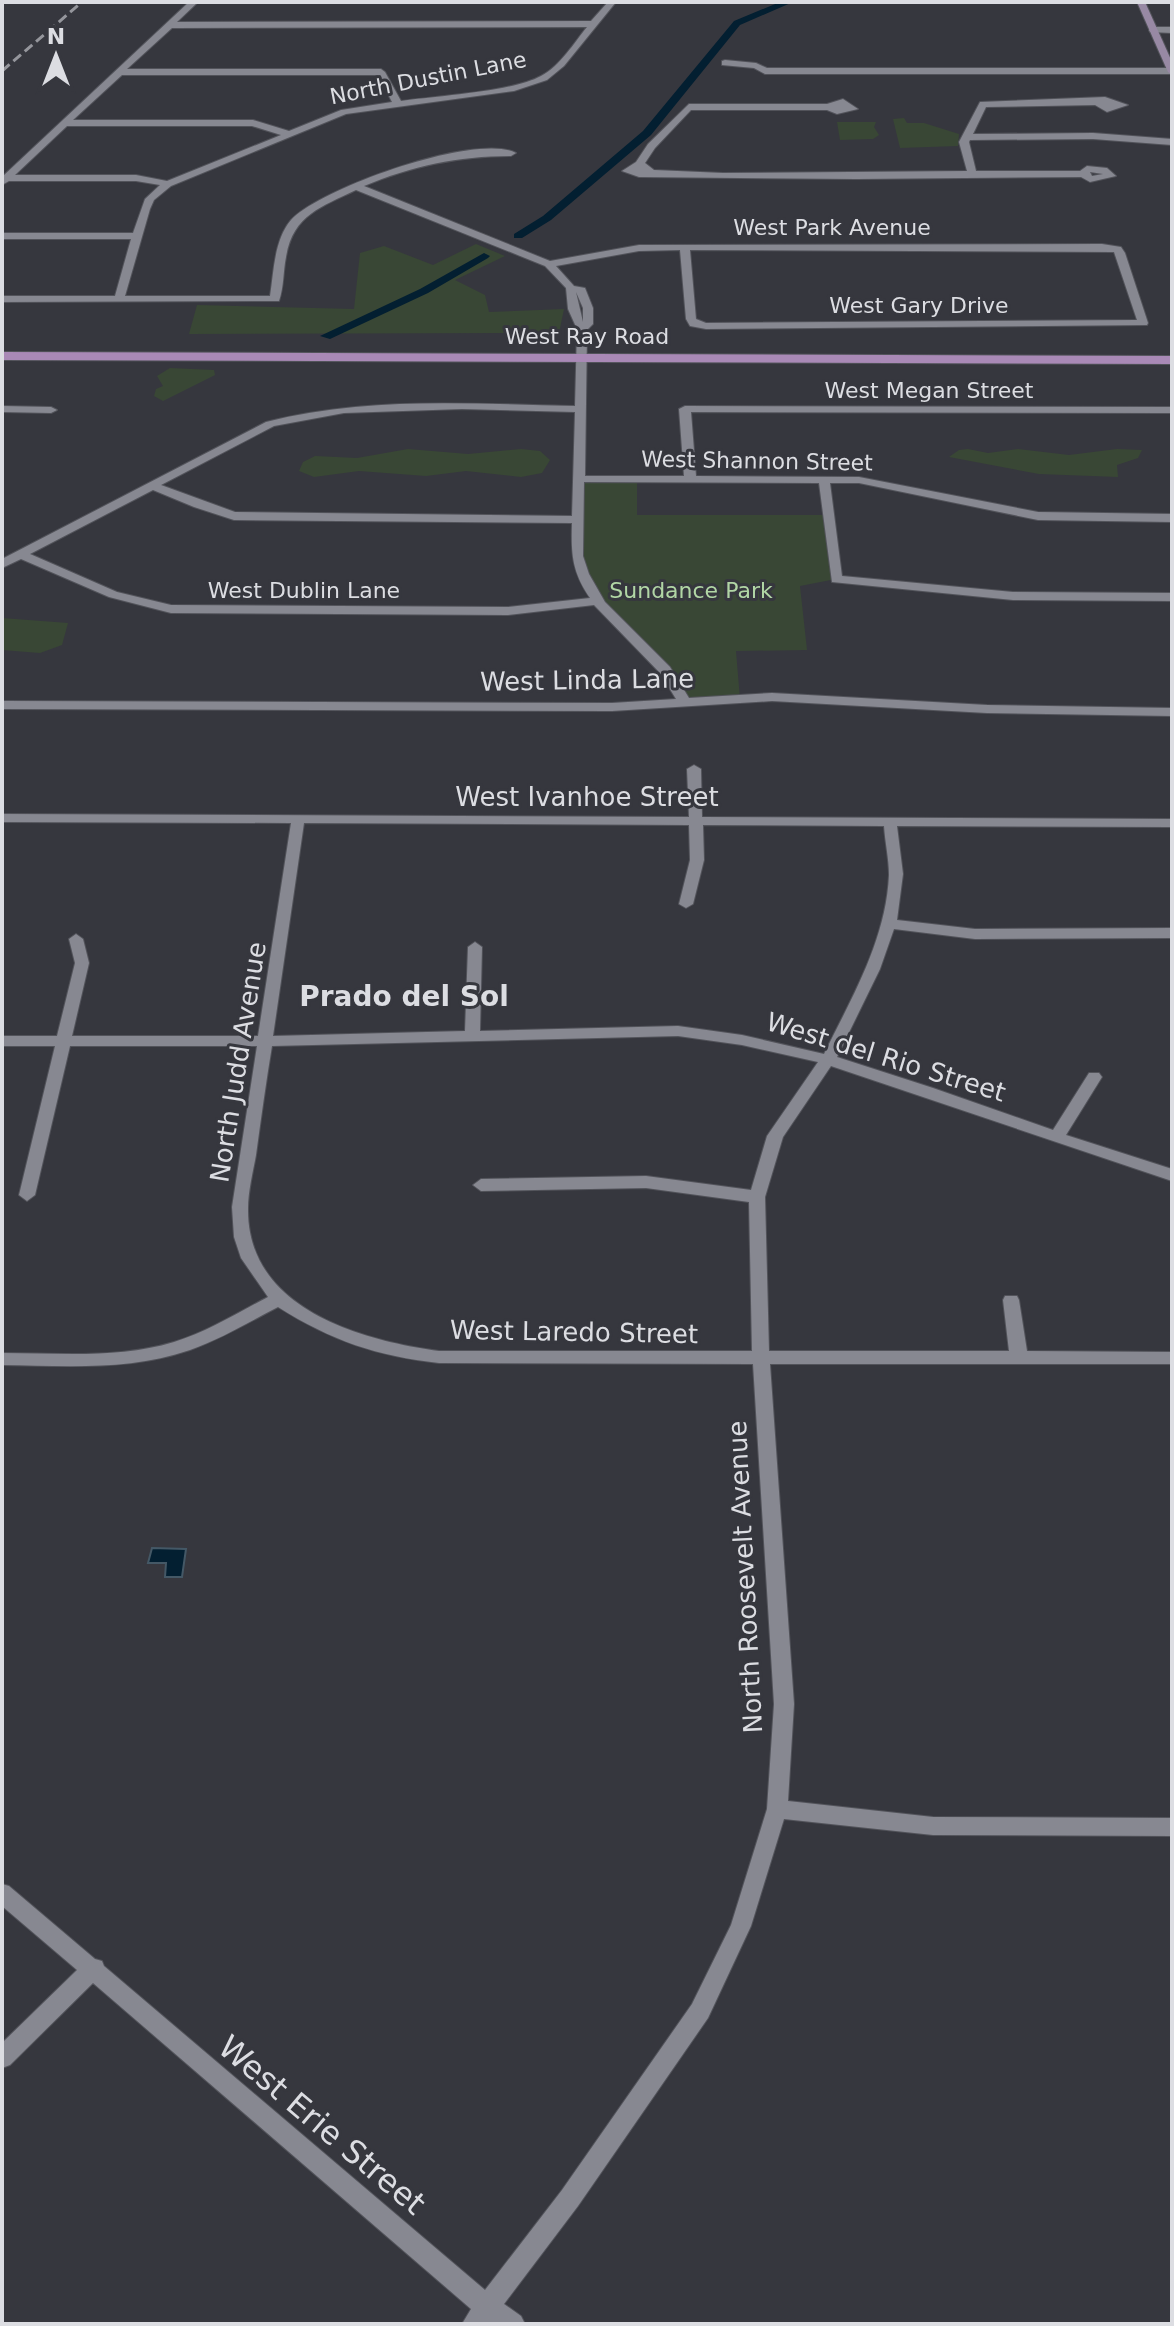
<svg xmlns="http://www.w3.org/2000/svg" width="1174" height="2326" viewBox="0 0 1174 2326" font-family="'DejaVu Sans',sans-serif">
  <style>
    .green { fill: #394735 }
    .water { fill: #031f31; stroke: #445866; stroke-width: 2 }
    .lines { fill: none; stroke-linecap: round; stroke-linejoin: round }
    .canal { fill: #031f31; fill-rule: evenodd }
    .street-casing { stroke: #52535a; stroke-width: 2 }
    .secondary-casing { stroke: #52535a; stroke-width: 2 }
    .primary-casing { stroke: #52535a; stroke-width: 2 }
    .street { fill: #878891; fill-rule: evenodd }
    .secondary { fill: #9889a4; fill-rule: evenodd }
    .primary { fill: #a989b6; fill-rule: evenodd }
    .rail { stroke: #95969c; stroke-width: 3; stroke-dasharray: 10 5; stroke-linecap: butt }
    .labels { text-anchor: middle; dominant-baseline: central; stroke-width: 6; stroke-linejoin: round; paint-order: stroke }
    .far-street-label { font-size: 22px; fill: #dcdde2; stroke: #36373e }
    .far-park-label { font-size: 22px; fill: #b1d6a5; stroke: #36373e }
    .street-label { font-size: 26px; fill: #dcdde2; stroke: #36373e }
    .neighbourhood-label { font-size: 28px; font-weight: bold; fill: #dcdde2; stroke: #36373e }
    .near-street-label { font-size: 32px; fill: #dcdde2; stroke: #36373e }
  </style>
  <rect width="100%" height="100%" fill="#36373e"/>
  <g class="green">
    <polygon points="904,118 907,123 924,123 959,134 958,146 900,148 893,119"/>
    <polygon points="837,122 876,122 874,127 879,135 873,139 840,140"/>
    <polygon points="476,244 505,256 455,280 485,295 489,312 564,309 559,333 548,336 538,333 189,334 197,305 354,309 360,253 384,246 433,265"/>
    <polygon points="170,368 214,370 215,375 163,401 154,396 156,389 163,386 157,376"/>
    <polygon points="408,449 468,454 521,449 540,451 550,460 542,473 521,477 466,471 426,476 359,471 314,477 299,471 303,462 315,456 357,458"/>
    <polygon points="968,449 988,453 1018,449 1069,455 1117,449 1142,450 1138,458 1117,465 1118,477 1039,474 949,457 959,450"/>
    <polygon points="578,479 637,479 637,515 829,515 836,579 800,586 807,650 736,651 740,699 685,703 582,580"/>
    <polygon points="2,618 68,623 62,645 40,653 2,650"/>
  </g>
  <polygon class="water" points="152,1548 186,1549 182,1577 165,1577 166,1563 148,1563"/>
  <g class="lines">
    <g class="canal">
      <polygon points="780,2 793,2 740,25 651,135 551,220 522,238 514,238 514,234 543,216 643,131 734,21"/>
      <polygon points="484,253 490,256 488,258 428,293 330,339 320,336 420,289"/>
    </g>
    <g class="street-casing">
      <g id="street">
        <path d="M189 2H198L177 22 591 21 608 2H616L564 66 547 80 514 91 346 114 171 186 154 200 150 209 125 296H270C274 271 274 240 291 220 320 188 478 132 516 153L511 156C459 156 412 166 364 186L550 261 639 245 1102 244 1121 247 1125 253 1148 323 1147 325 706 329 690 326 686 319 680 250 639 251 556 266 574 286 585 288 593 308V324L587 330 585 476H684L679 409 685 406 1172 407V413L691 412 696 476 859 477 1038 512 1172 514V522L1038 520 859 483H830L842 576 1013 592 1172 593V601L1013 600 832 582 819 483 584 482 583 556 589 574 605 602 670 667 689 698 772 693 987 705 1172 708V716L987 713 772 701 612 711 2 709V701L612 703 676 699 660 673 594 605 508 615 171 613 109 597 21 559 2 568V559L266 422C368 396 470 404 575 406L577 329 568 309 566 288 545 266 356 190C321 207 293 215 286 257 283 272 284 287 279 301L2 302V296H115L131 239H2V233H133L145 199 160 185 136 181H9L2 185V177ZM587 27C574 43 560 66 541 76 512 92 436 96 401 101L385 72 381 69H127L172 28ZM122 75H378L392 102 341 110 289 131 253 120H73ZM67 126H252L281 135 167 181 136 175H15ZM690 250 1114 252 1137 320 706 323 696 319ZM576 292 583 308V322ZM462 409 575 412 572 516 235 512 161 485 274 426 344 413ZM153 490 194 507 234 520 572 523C571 554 572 572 590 598L508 607 171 605 117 592 30 554Z"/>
        <polygon points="1153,27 1172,27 1172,33 1150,32 1149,30"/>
        <polygon points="725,60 756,63 767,68 1172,68 1172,74 765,74 754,68 722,65 722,61"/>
        <path d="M1105 97 1128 105 1107 112 1095 105 986 107 973 134 1093 133 1172 139V145L1093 139 970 140 969 142 976 171H1080L1087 166 1107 168 1116 176 1090 182 1081 177 856 179 639 177 622 171 636 162 648 144 689 104H827L843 99 858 109 837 114 827 110H691L655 148 645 163 654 170 723 173 967 171 959 142 980 102ZM1090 172 1103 174 1092 176Z"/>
        <polygon points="2,406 51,407 57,410 51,413 2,412"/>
        <path d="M694 765 701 769 702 817 1172 819V827L897 826 903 874 897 920 975 929 1172 928V938L975 939 894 929 880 969 837 1057 933 1088 1053 1130 1089 1073H1099L1102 1077 1066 1135 1172 1169V1181L831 1066 783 1137 765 1197 769 1351H1009L1003 1300 1005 1296H1017L1019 1300 1027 1351 1172 1352V1364H770L794 1704 788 1801 933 1817 1172 1818V1836L933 1835 784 1819 751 1926 708 2018 578 2206 504 2304 521 2316 525 2324H462L471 2309 93 1983 10 2065 2 2068V2043L77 1970 2 1906V1884L9 1886 95 1959 102 1961 104 1966 485 2290 562 2190 692 2004 731 1925 767 1809 774 1704 753 1364 439 1363C377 1356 332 1341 278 1307 249 1322 221 1339 190 1350 129 1371 66 1366 2 1365V1353C59 1353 118 1359 174 1342 207 1332 237 1313 268 1297L241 1258 234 1237 232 1207 257 1046H70L35 1195 27 1201 19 1195 55 1046H2V1036H57L75 963 69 939 76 934 83 939 89 963 72 1036H258L291 823 2 822V814L689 817 687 769ZM304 823 689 825 690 860 679 904 686 908 693 904 704 860 703 825 884 826C885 842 889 859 889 875 886 940 852 997 824 1054L742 1035 678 1026 480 1031 482 947 475 942 468 947 465 1031 273 1036ZM678 1036 742 1045 818 1062 767 1136 751 1190 646 1176 481 1179 473 1185 481 1191 646 1188 749 1202 752 1351H439C359 1340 247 1308 248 1209 248 1191 253 1172 256 1155 261 1118 266 1082 272 1046Z"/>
      </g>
    </g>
    <g class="secondary-casing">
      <polygon id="secondary" points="1137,2 1145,2 1172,62 1172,75 1168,72"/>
    </g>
    <g class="primary-casing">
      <polygon id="primary" points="2,352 1172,356 1172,364 2,360"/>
    </g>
    <use href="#street" class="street"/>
    <use href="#secondary" class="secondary"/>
    <use href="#primary" class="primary"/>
    <polyline class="rail" points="2,71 82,2"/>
  </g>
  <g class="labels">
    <g class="far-street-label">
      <text transform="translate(428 78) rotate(-11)">North Dustin Lane</text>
      <text x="832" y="227">West Park Avenue</text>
      <text x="919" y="305">West Gary Drive</text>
      <text x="587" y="336">West Ray Road</text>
      <text x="929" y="390">West Megan Street</text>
      <text transform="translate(757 461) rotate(1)">West Shannon Street</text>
      <text x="304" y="590">West Dublin Lane</text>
    </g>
    <g class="far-park-label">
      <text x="691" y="590">Sundance Park</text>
    </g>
    <g class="street-label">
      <text transform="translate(587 680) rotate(-1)">West Linda Lane</text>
      <text x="587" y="797">West Ivanhoe Street</text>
      <text transform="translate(886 1057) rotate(17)">West del Rio Street</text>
      <text transform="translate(238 1062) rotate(-81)">North Judd Avenue</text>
      <text transform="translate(574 1332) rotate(1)">West Laredo Street</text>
      <text transform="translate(745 1577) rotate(-93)">North Roosevelt Avenue</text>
    </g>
    <g class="neighbourhood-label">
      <text x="404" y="996">Prado del Sol</text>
    </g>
    <g class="near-street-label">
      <text transform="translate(322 2125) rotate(40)">West Erie Street</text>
    </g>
  </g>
  <rect width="1174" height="2326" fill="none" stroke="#dcdde2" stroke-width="8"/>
  <g transform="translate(56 56)" stroke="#36373e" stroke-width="6" paint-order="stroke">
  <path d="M0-6L14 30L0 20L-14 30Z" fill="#dcdde2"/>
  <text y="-12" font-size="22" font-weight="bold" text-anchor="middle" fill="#dcdde2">N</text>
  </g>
</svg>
